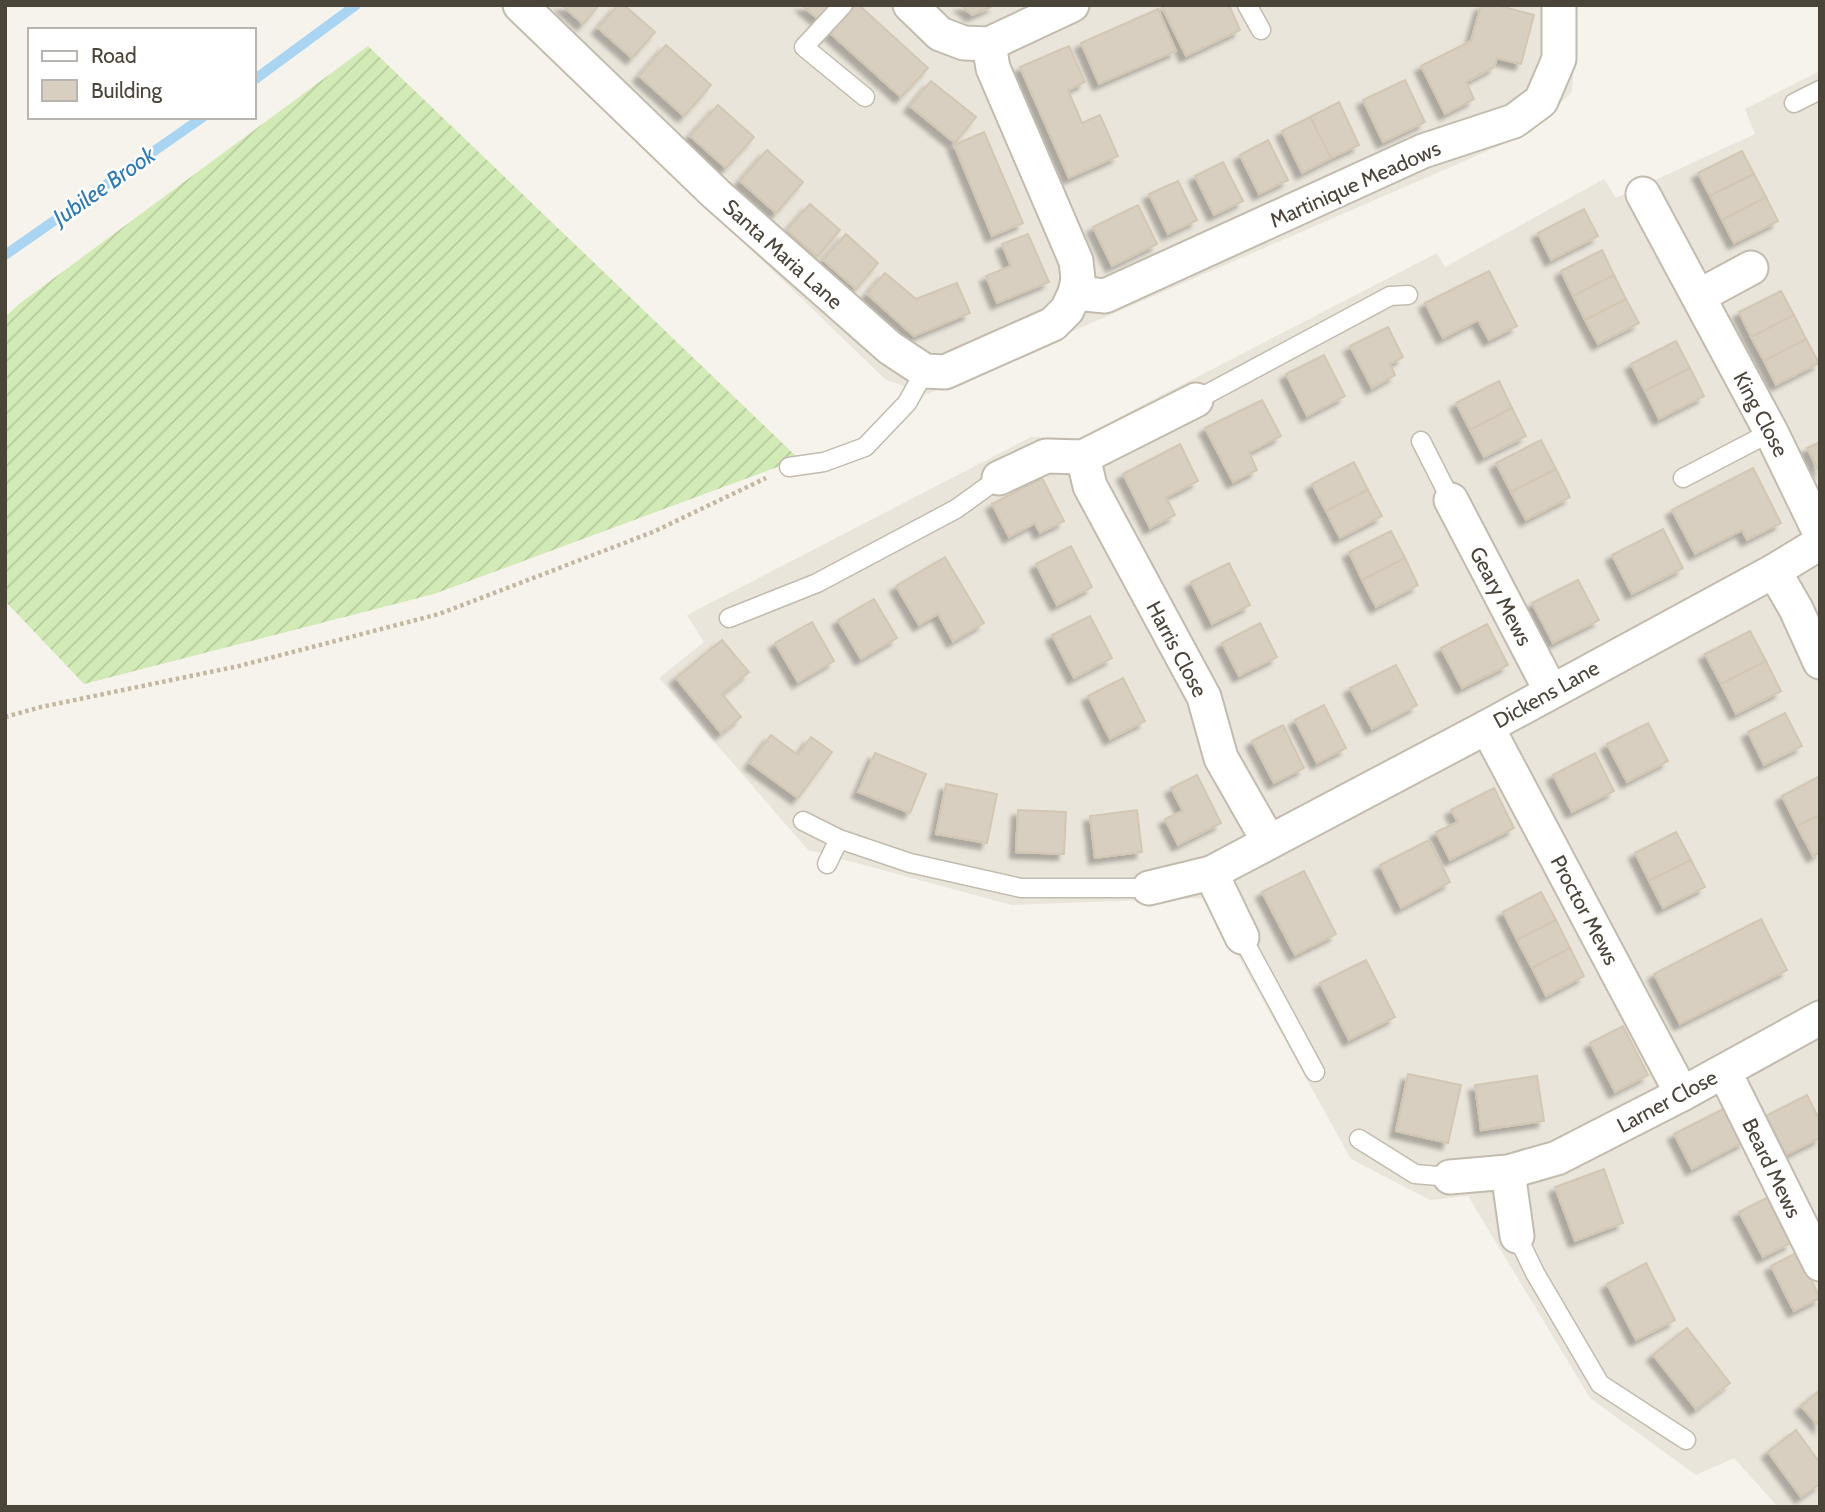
<svg xmlns="http://www.w3.org/2000/svg" width="1825" height="1512" viewBox="0 0 1825 1512" font-family="Cabin,sans-serif">
  <style>
    .residential { fill: #eae5da }
    .garden { fill: url(#garden-furrows) }
    .lines { fill: none; stroke-linecap: round; stroke-linejoin: round }
    .stream { stroke: #a9d4f2; stroke-width: 10 }
    .building { fill: #d8cfc1; stroke: #d3c7b4; stroke-width: 2; filter: url(#shadow) }
    .lane-casing { stroke: #c2bbae; stroke-width: 21 }
    .street-casing { stroke: #c2bbae; stroke-width: 37 }
    .path { stroke: #c4b79f; stroke-width: 4.5; stroke-dasharray: 3.5 3.5; stroke-linecap: butt }
    .lane { stroke: #fff; stroke-width: 18 }
    .street { stroke: #fff; stroke-width: 33 }
    .labels { text-anchor: middle; dominant-baseline: central; stroke-width: 5; stroke-linejoin: round; paint-order: stroke }
    .street-label { font-size: 21px; fill: #4b4439; stroke: #fff }
    .water-label { font-size: 23px; font-style: italic; fill: #2e7ab2; stroke: #fff }
  </style>
  <defs>
    <pattern id="garden-furrows" width="10" height="10" patternUnits="userSpaceOnUse" patternTransform="scale(1.75)"><rect width="10" height="10" fill="#d2eab5"/><path d="M-1 1l2-2M0 10L10 0M9 11l2-2" fill="none" stroke="#b6ca9c"/></pattern>
    <filter id="shadow"><feDropShadow dx="-6" dy="6" stdDeviation="2" flood-color="#0004"/></filter>
  </defs>
  <rect width="100%" height="100%" fill="#f6f3ec"/>
  <g class="residential">
    <polygon points="498,5 1578,5 1572,92 1531,132 928,394 886,380"/>
    <polygon points="1820,71 1820,1507 1778,1507 1734,1458 1696,1475 1590,1398 1468,1196 1430,1200 1351,1159 1206,898 1012,905 808,850 659,678 704,642 687,615 1031,437 1079,438 1437,253 1445,267 1604,179 1616,198 1755,134 1745,109"/>
  </g>
  <polygon class="garden" points="368,46 799,459 434,594 84,684 5,601 5,317 19,304"/>
  <g class="lines">
    <g class="stream">
      <polyline points="254,80 356,5"/>
      <polyline points="5,255 203,117"/>
    </g>
  </g>
  <g class="building">
    <polygon points="562,5 599,5 583,24"/>
    <polygon points="618,5 624,5 655,32 632,58 598,28"/>
    <polygon points="802,5 832,5 819,20"/>
    <polygon points="855,5 859,5 928,68 901,97 830,33"/>
    <polygon points="961,5 995,5 972,15"/>
    <polygon points="1165,5 1229,5 1240,30 1186,56 1162,7"/>
    <polygon points="1481,5 1496,5 1534,15 1521,64 1497,58 1494,67 1466,82 1474,99 1445,114 1421,66 1471,41"/>
    <polygon points="1158,9 1176,51 1099,84 1081,43"/>
    <polygon points="666,45 711,85 684,116 639,76"/>
    <polygon points="1069,46 1085,82 1068,90 1082,123 1100,115 1118,156 1069,178 1020,67"/>
    <polygon points="1405,80 1425,122 1383,142 1363,100"/>
    <polygon points="931,81 976,117 955,143 910,106"/>
    <polygon points="1339,102 1359,145 1331,158 1310,117"/>
    <polygon points="718,105 754,137 726,168 690,136"/>
    <polygon points="1310,117 1331,158 1302,173 1282,131"/>
    <polygon points="984,132 1023,223 992,236 954,145"/>
    <polygon points="1268,140 1288,180 1259,194 1240,155"/>
    <polygon points="767,150 803,182 776,213 740,181"/>
    <polygon points="1742,151 1754,174 1710,196 1698,173"/>
    <polygon points="1223,162 1243,201 1214,215 1195,176"/>
    <polygon points="1754,174 1766,197 1722,220 1710,196"/>
    <polygon points="1178,181 1197,220 1168,234 1149,194"/>
    <polygon points="1766,197 1778,221 1734,243 1722,220"/>
    <polygon points="810,204 840,230 817,257 787,230"/>
    <polygon points="1138,205 1157,244 1112,266 1093,227"/>
    <polygon points="1584,209 1598,236 1551,260 1538,233"/>
    <polygon points="846,234 878,263 856,289 823,260"/>
    <polygon points="1028,234 1049,282 997,303 986,276 1011,266 1002,244"/>
    <polygon points="1602,250 1614,275 1573,296 1561,271"/>
    <polygon points="1489,271 1517,326 1489,340 1478,320 1443,338 1425,303"/>
    <polygon points="885,273 916,299 957,283 970,313 914,336 867,294"/>
    <polygon points="1614,275 1626,299 1585,320 1573,296"/>
    <polygon points="1781,291 1794,315 1751,337 1739,312"/>
    <polygon points="1626,299 1639,323 1598,344 1585,320"/>
    <polygon points="1794,315 1806,339 1764,361 1751,337"/>
    <polygon points="1388,327 1403,357 1390,364 1395,375 1372,388 1350,346"/>
    <polygon points="1806,339 1819,363 1776,385 1764,361"/>
    <polygon points="1676,341 1690,368 1645,391 1631,364"/>
    <polygon points="1324,355 1345,396 1307,416 1286,374"/>
    <polygon points="1690,368 1704,396 1659,419 1645,391"/>
    <polygon points="1499,381 1512,408 1470,430 1456,403"/>
    <polygon points="1262,400 1281,436 1249,452 1257,470 1233,482 1205,428"/>
    <polygon points="1512,408 1526,436 1484,457 1470,430"/>
    <polygon points="1541,440 1556,469 1511,492 1496,463"/>
    <polygon points="1820,442 1820,473 1807,448"/>
    <polygon points="1180,444 1198,481 1166,497 1175,515 1150,528 1123,474"/>
    <polygon points="1354,462 1368,490 1326,511 1312,484"/>
    <polygon points="1753,468 1781,523 1747,540 1742,530 1695,554 1672,510"/>
    <polygon points="1556,469 1570,497 1526,520 1511,492"/>
    <polygon points="1042,478 1064,521 1040,533 1035,523 1009,537 992,504"/>
    <polygon points="1368,490 1382,516 1340,538 1326,511"/>
    <polygon points="1663,529 1683,568 1632,594 1612,555"/>
    <polygon points="1391,531 1405,558 1362,580 1349,552"/>
    <polygon points="1071,546 1092,587 1057,605 1036,564"/>
    <polygon points="945,557 984,623 953,641 938,614 919,625 896,586"/>
    <polygon points="1405,558 1418,585 1376,607 1362,580"/>
    <polygon points="1229,563 1250,605 1212,624 1191,582"/>
    <polygon points="1578,580 1599,620 1553,643 1532,603"/>
    <polygon points="874,599 897,638 861,659 838,620"/>
    <polygon points="1090,616 1112,658 1074,678 1052,635"/>
    <polygon points="812,622 834,661 798,682 775,643"/>
    <polygon points="1260,623 1277,657 1239,676 1222,643"/>
    <polygon points="1487,624 1508,665 1462,688 1441,648"/>
    <polygon points="1750,631 1766,661 1721,684 1705,654"/>
    <polygon points="722,640 749,672 722,694 741,717 721,733 676,678"/>
    <polygon points="1766,661 1781,691 1736,714 1721,684"/>
    <polygon points="1396,665 1417,705 1372,729 1350,688"/>
    <polygon points="1123,678 1145,721 1110,739 1088,696"/>
    <polygon points="1324,705 1346,748 1317,763 1295,720"/>
    <polygon points="1785,713 1802,746 1764,765 1748,732"/>
    <polygon points="1648,723 1668,761 1627,782 1607,744"/>
    <polygon points="1283,725 1304,768 1274,783 1252,741"/>
    <polygon points="771,735 798,755 811,737 832,752 798,798 750,763"/>
    <polygon points="875,753 926,774 910,813 858,792"/>
    <polygon points="1595,753 1614,791 1572,812 1553,775"/>
    <polygon points="1197,775 1221,823 1178,845 1165,819 1183,811 1171,788"/>
    <polygon points="1820,776 1820,815 1797,826 1782,796"/>
    <polygon points="946,784 997,794 987,843 936,834"/>
    <polygon points="1494,788 1514,828 1450,860 1436,832 1458,822 1451,810"/>
    <polygon points="1018,810 1066,812 1064,854 1016,852"/>
    <polygon points="1137,810 1142,852 1095,858 1090,816"/>
    <polygon points="1820,815 1820,852 1813,856 1797,826"/>
    <polygon points="1676,832 1691,860 1649,881 1635,853"/>
    <polygon points="1429,840 1450,882 1401,908 1380,865"/>
    <polygon points="1691,860 1705,887 1663,908 1649,881"/>
    <polygon points="1304,871 1336,934 1295,955 1262,892"/>
    <polygon points="1541,892 1556,920 1517,940 1503,912"/>
    <polygon points="1761,919 1787,970 1680,1024 1654,974"/>
    <polygon points="1556,920 1570,948 1532,968 1517,940"/>
    <polygon points="1570,948 1584,976 1546,996 1532,968"/>
    <polygon points="1366,960 1395,1017 1349,1040 1320,983"/>
    <polygon points="1623,1026 1648,1075 1615,1092 1590,1043"/>
    <polygon points="1408,1074 1461,1085 1448,1143 1396,1131"/>
    <polygon points="1537,1076 1544,1121 1481,1130 1475,1085"/>
    <polygon points="1807,1095 1820,1121 1820,1138 1786,1155 1766,1116"/>
    <polygon points="1727,1107 1745,1141 1692,1169 1674,1134"/>
    <polygon points="1604,1169 1623,1223 1575,1241 1555,1187"/>
    <polygon points="1768,1197 1791,1243 1763,1257 1739,1212"/>
    <polygon points="1798,1252 1820,1298 1794,1311 1771,1266"/>
    <polygon points="1646,1263 1675,1320 1636,1340 1607,1284"/>
    <polygon points="1687,1328 1730,1383 1696,1409 1653,1355"/>
    <polygon points="1820,1390 1820,1427 1801,1406"/>
    <polygon points="1796,1430 1820,1463 1820,1484 1801,1497 1768,1452"/>
  </g>
  <g class="lines">
    <g class="lane-casing">
      <g id="lane">
        <polyline points="843,5 804,47 865,97"/>
        <polyline points="1247,5 1261,30"/>
        <polyline points="1794,103 1820,90"/>
        <polyline points="1196,400 1390,296 1408,295"/>
        <polyline points="1421,441 1451,500"/>
        <polyline points="789,467 824,462 865,447 907,403 925,371"/>
        <polyline points="1683,478 1771,432"/>
        <polyline points="729,618 817,583 956,509 999,478"/>
        <polyline points="803,821 839,839 910,863 1021,888 1149,888"/>
        <polyline points="827,864 839,839"/>
        <polyline points="1242,937 1315,1072"/>
        <polyline points="1359,1139 1415,1174 1450,1177"/>
        <polyline points="1517,1236 1535,1273 1600,1384 1686,1440"/>
      </g>
    </g>
    <g class="street-casing">
      <g id="street">
        <polyline points="520,5 716,194 890,348 925,371 945,372 1053,324 1067,310 1075,293 1078,279 1076,261 993,68 989,44"/>
        <polyline points="910,5 940,34 964,43 989,44 1072,5"/>
        <polyline points="1643,194 1771,432 1820,533"/>
        <polyline points="1075,293 1105,296 1423,151 1514,121 1541,101 1559,59 1559,5"/>
        <polyline points="1699,296 1751,268"/>
        <polyline points="1083,457 1090,486 1204,697 1221,758 1269,842"/>
        <polyline points="999,478 1046,456 1083,457 1196,400"/>
        <polyline points="1451,500 1551,691"/>
        <polyline points="1774,571 1796,609 1820,662"/>
        <polyline points="1487,727 1682,1094"/>
        <polyline points="1211,873 1242,937"/>
        <polyline points="1149,888 1211,873 1487,727 1774,571 1820,543"/>
        <polyline points="1724,1071 1820,1264"/>
        <polyline points="1508,1172 1517,1236"/>
        <polyline points="1450,1177 1508,1172 1557,1158 1682,1094 1820,1018"/>
      </g>
    </g>
    <polyline class="path" points="5,717 41,707 239,666 439,614 653,532 766,478"/>
    <use href="#lane" class="lane"/>
    <use href="#street" class="street"/>
  </g>
  <g class="labels">
    <g class="street-label">
      <text transform="translate(1355 184) rotate(-24)">Martinique Meadows</text>
      <text transform="translate(783 254) rotate(42)">Santa Maria Lane</text>
      <text transform="translate(1761 414) rotate(62)">King Close</text>
      <text transform="translate(1501 596) rotate(62)">Geary Mews</text>
      <text transform="translate(1177 649) rotate(62)">Harris Close</text>
      <text transform="translate(1546 694) rotate(-29)">Dickens Lane</text>
      <text transform="translate(1585 910) rotate(62)">Proctor Mews</text>
      <text transform="translate(1667 1101) rotate(-28)">Larner Close</text>
      <text transform="translate(1772 1168) rotate(64)">Beard Mews</text>
    </g>
    <g class="water-label">
      <text transform="translate(104 186) rotate(-35)">Jubilee Brook</text>
    </g>
  </g>
  <rect width="1825" height="1512" fill="none" stroke="#4b4439" stroke-width="14"/>
  <rect x="28" y="28" width="228" height="91" fill="#ffffff" stroke="#b7b4b0" stroke-width="2"/>
  <rect x="42" y="51" width="35" height="10" fill="#ffffff" stroke="#b7b4b0" stroke-width="2"/>
  <text x="91" y="63" font-size="21" fill="#4b4439">Road</text>
  <rect x="42" y="80" width="35" height="21" fill="#d8cfc1" stroke="#b7b4b0" stroke-width="2"/>
  <text x="91" y="98" font-size="21" fill="#4b4439">Building</text>
</svg>
